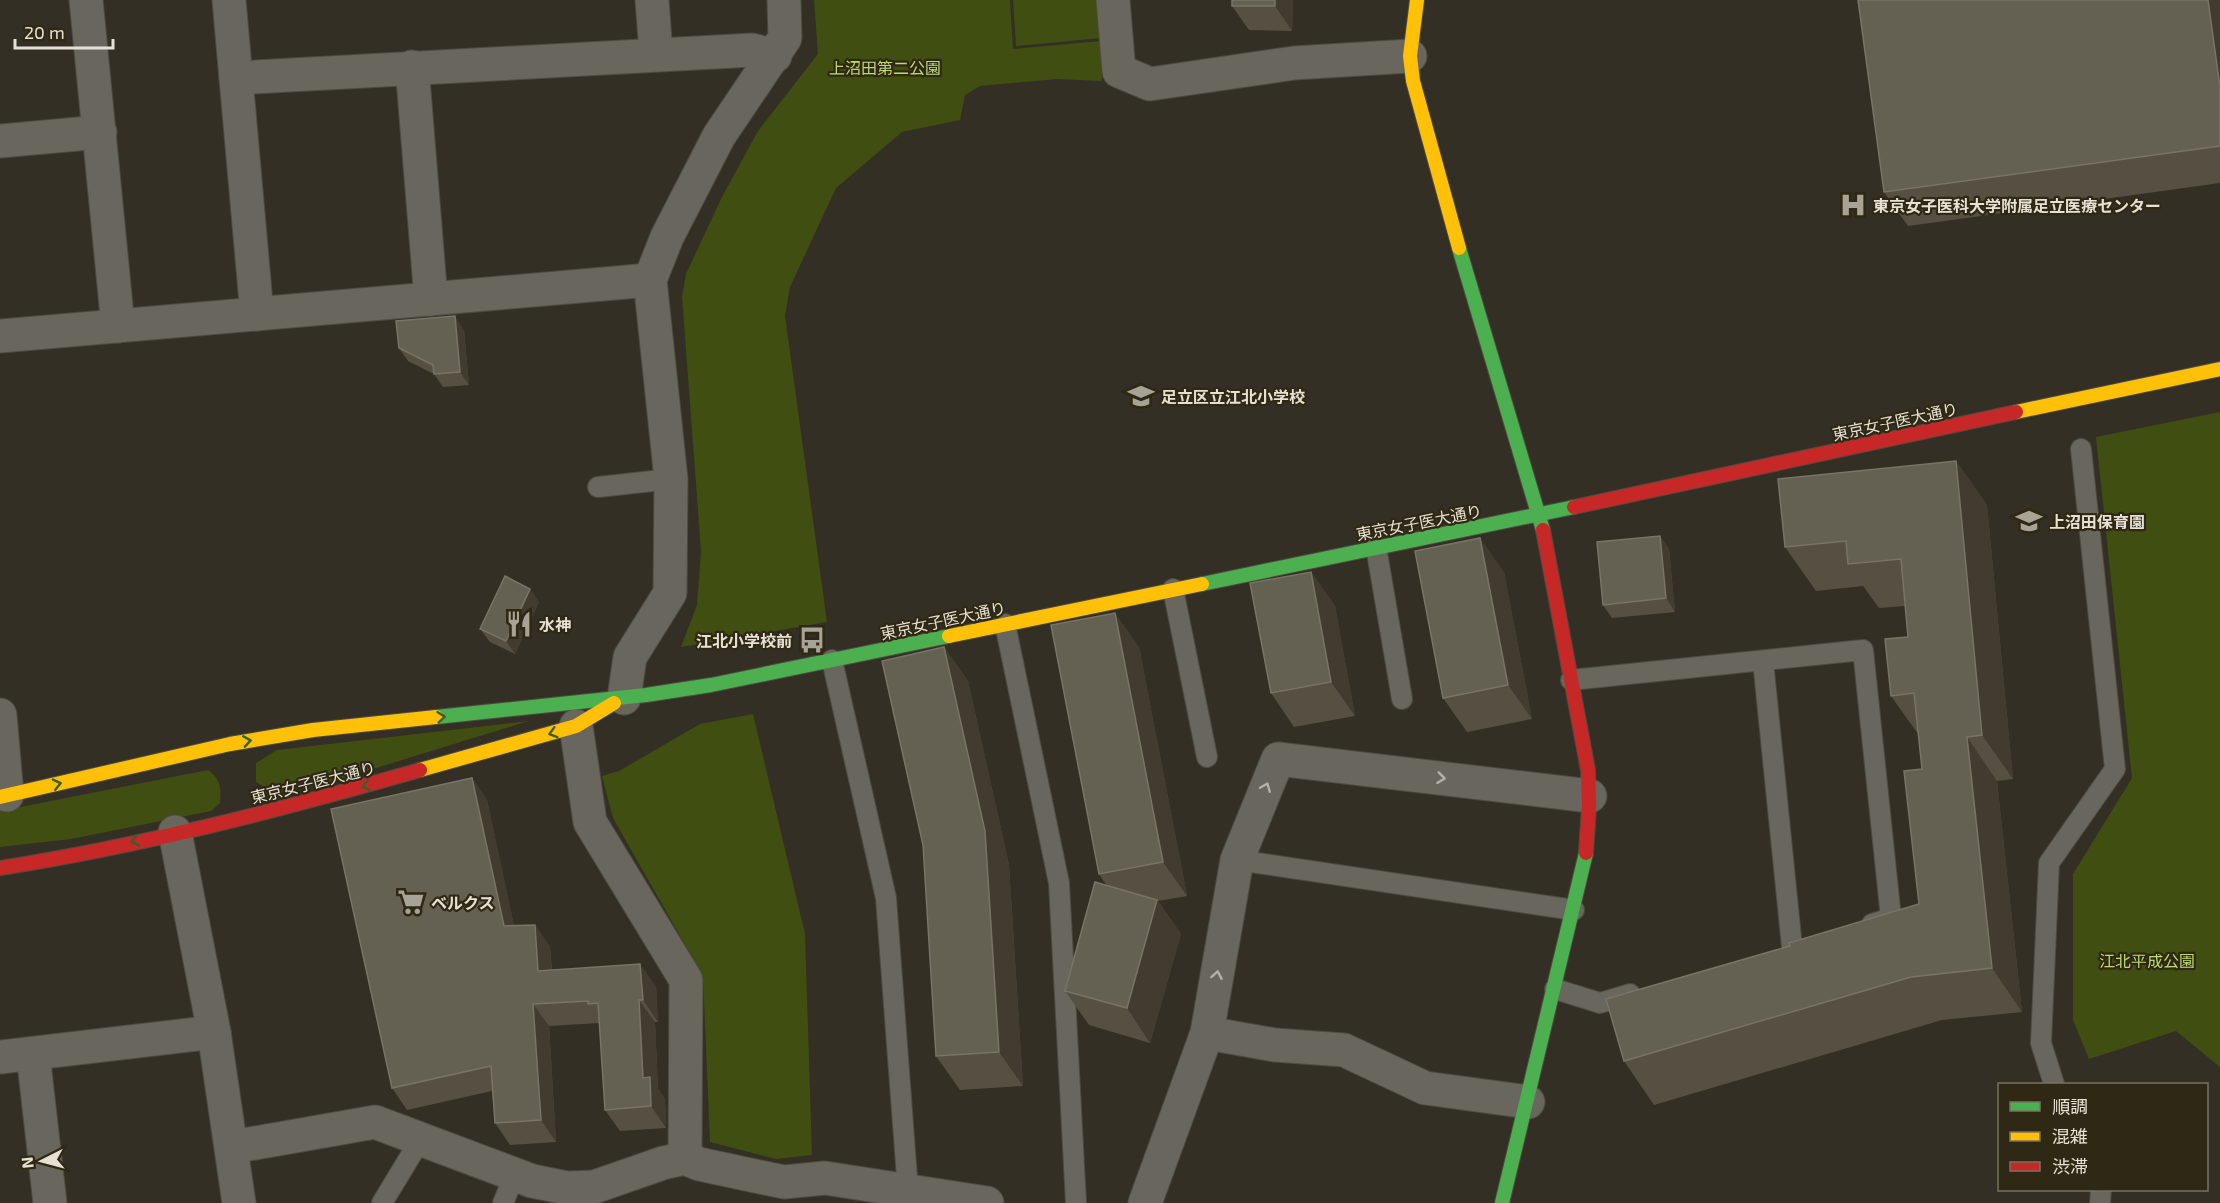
<svg xmlns="http://www.w3.org/2000/svg" width="2220" height="1203" viewBox="0 0 2220 1203" font-family="'Exo 2','Noto Sans JP',sans-serif">
  <style>
    .green { fill: #404e11 }
    .lines { fill: none; stroke-linecap: round; stroke-linejoin: round }
    .lane-casing { stroke: #4e4b41; stroke-width: 22 }
    .street-casing { stroke: #4e4b41; stroke-width: 35 }
    .fast-casing { stroke: #4e4b41; stroke-width: 16 }
    .slow-casing { stroke: #4e4b41; stroke-width: 16 }
    .jam-casing { stroke: #4e4b41; stroke-width: 16 }
    .lane { stroke: #69665e; stroke-width: 20 }
    .street { stroke: #69665e; stroke-width: 33 }
    .fast { stroke: #4caf50; stroke-width: 14 }
    .slow { stroke: #ffc107; stroke-width: 14 }
    .jam { stroke: #c62828; stroke-width: 14 }
    .wall { fill: #555042 }
    .shaded-wall { fill: #413c2f }
    .building { fill: #646052; stroke: #787466; stroke-width: 1.5 }
    .oneway { stroke: #3b5e2c }
    .oneway2 { stroke: #b3b0a5 }
    .labels { text-anchor: middle; dominant-baseline: central; stroke-width: 4.5; stroke-linejoin: round; paint-order: stroke }
    .park-label { font-size: 16px; fill: #bbdc6d; stroke: #2f2814 }
    .poi-label { font-size: 16px; font-weight: bold; fill: #e5e1d4; stroke: #2f2814; text-anchor: start }
    .street-label { font-size: 16px; fill: #e5e1d4; stroke: #2f2814 }
  </style>
  <rect width="100%" height="100%" fill="#332f24"/>
  <g class="green">
    <polygon points="814,0 1010,0 1013,49 1101,41 1102,81 1057,79 980,86 965,95 960,120 902,132 836,188 790,287 785,316 827,622 681,647 697,605 701,551 682,296 686,274 722,197 758,131 818,54"/>
    <polygon points="1013,0 1098,0 1101,38 1016,46"/>
    <polygon points="2220,412 2220,1067 2176,1031 2089,1059 2073,1020 2073,874 2132,778 2096,437"/>
    <polygon points="753,714 805,934 812,1155 776,1159 710,1142 703,976 613,818 602,776 619,771 700,724"/>
    <polygon points="529,721 324,784 275,793 256,782 256,763 277,750"/>
    <path d="M208 770C221 779 221 789 220 803L211 811 71 839 0 847V811Z"/>
  </g>
  <g class="lines">
    <g class="lane-casing">
      <g id="lane">
        <polyline points="598,487 671,479"/>
        <polyline points="1376,547 1402,699"/>
        <polyline points="1173,589 1207,757"/>
        <polyline points="1005,624 1059,883 1076,1203"/>
        <polyline points="832,660 886,898 908,1191"/>
        <polyline points="1763,661 1792,947"/>
        <polyline points="1571,680 1863,650 1891,918 1872,924"/>
        <polyline points="1237,860 1574,910"/>
        <polyline points="1555,989 1600,1003 1630,994"/>
        <polyline points="2054,1084 2041,1043 2049,863 2115,769 2081,449"/>
        <polyline points="382,1203 422,1137"/>
        <polyline points="503,1203 515,1174"/>
        <polyline points="2100,1203 2101,1190"/>
      </g>
    </g>
    <g class="street-casing">
      <g id="street">
        <polyline points="86,0 118,326"/>
        <polyline points="229,0 257,314"/>
        <polyline points="652,0 656,53"/>
        <polyline points="1113,0 1119,71 1150,84 1294,63 1410,56"/>
        <polyline points="412,67 431,299"/>
        <polyline points="236,78 752,50 775,56"/>
        <polyline points="0,141 100,132"/>
        <polyline points="0,336 650,280"/>
        <polyline points="624,698 630,657 670,593 671,479 650,280 667,237 719,136 785,38 784,0"/>
        <polyline points="0,715 7,795"/>
        <polyline points="576,726 590,822 686,980 685,1158"/>
        <polyline points="175,832 214,1032 239,1203"/>
        <polyline points="1207,1033 1275,1045 1344,1050 1425,1088 1528,1102"/>
        <polyline points="33,1054 50,1203"/>
        <polyline points="0,1057 214,1032"/>
        <polyline points="232,1147 375,1122 532,1181 567,1188 594,1187 663,1163 685,1158 699,1164 784,1182 825,1178 987,1203"/>
        <polyline points="1145,1203 1207,1033 1237,860 1278,759 1590,796"/>
      </g>
    </g>
    <g class="fast-casing">
      <g id="fast">
        <polyline points="1459,248 1543,530"/>
        <polyline points="1202,584 1574,507"/>
        <polyline points="436,717 646,695 711,685 949,636"/>
        <polyline points="1502,1203 1586,853"/>
      </g>
    </g>
    <g class="slow-casing">
      <g id="slow">
        <polyline points="1417,0 1410,56 1413,81 1459,248"/>
        <polyline points="2016,412 2220,369"/>
        <polyline points="949,636 1202,584"/>
        <polyline points="420,770 576,726 614,703"/>
        <polyline points="0,797 230,744 313,730 436,717"/>
      </g>
    </g>
    <g class="jam-casing">
      <g id="jam">
        <polyline points="1574,507 2016,412"/>
        <polyline points="1543,530 1588,770 1589,806 1586,853"/>
        <path d="M0 868C142 846 283 809 420 770"/>
      </g>
    </g>
    <use href="#lane" class="lane"/>
    <use href="#street" class="street"/>
    <use href="#fast" class="fast"/>
    <use href="#slow" class="slow"/>
    <use href="#jam" class="jam"/>
  </g>
  <g class="wall">
    <polygon points="1293,0 1292,31 1249,30 1232,6"/>
    <polygon points="2220,0 2220,183 1908,226 1884,192"/>
    <polygon points="464,330 469,385 443,387 434,374 408,361 399,348"/>
    <polygon points="1956,461 1987,505 2013,779 1997,781 2022,1012 1942,1020 1654,1105 1624,1061 1790,946 1919,904 1922,769 1918,734 1891,696 1908,637 1905,606 1879,608 1863,586 1816,591 1785,547"/>
    <polygon points="1660,536 1669,549 1675,612 1612,618 1603,605"/>
    <polygon points="1311,572 1335,606 1355,716 1294,727 1271,693"/>
    <polygon points="1504,572 1532,719 1467,732 1443,698"/>
    <polygon points="530,589 539,602 515,654 490,642 480,629"/>
    <polygon points="944,647 968,681 1009,865 1023,1086 960,1090 936,1056"/>
    <polygon points="1139,647 1187,896 1158,901 1181,934 1150,1043 1089,1025 1065,991 1107,886 1099,874"/>
    <polygon points="472,778 487,800 514,926 535,925 550,947 552,970 656,986 658,1022 655,1022 658,1089 665,1099 666,1128 620,1131 605,1110 599,1023 549,1026 556,1142 510,1145 495,1123 492,1091 407,1110 392,1088"/>
  </g>
  <g class="shaded-wall">
    <polygon points="1275,0 1293,0 1292,31 1275,6"/>
    <polygon points="2208,0 2220,0 2220,87"/>
    <polygon points="455,316 464,330 469,385 460,372"/>
    <polygon points="1956,461 1987,505 2013,779 1982,735"/>
    <polygon points="1660,536 1669,549 1675,612 1666,598"/>
    <polygon points="1480,538 1504,572 1532,719 1508,685"/>
    <polygon points="1311,572 1335,606 1355,716 1331,682"/>
    <polygon points="530,589 539,602 515,654 506,641"/>
    <polygon points="1115,613 1139,647 1187,896 1163,862"/>
    <polygon points="944,647 968,681 1009,865 1023,1086 999,1052"/>
    <polygon points="1967,737 1997,781 2022,1012 1992,968"/>
    <polygon points="472,778 487,800 519,948 504,926"/>
    <polygon points="1157,900 1181,934 1150,1043 1127,1008"/>
    <polygon points="535,925 550,947 553,993 538,971"/>
    <polygon points="640,964 656,986 658,1022 643,1000"/>
    <polygon points="639,1000 655,1022 658,1089 665,1099 666,1128 651,1106 643,1078"/>
    <polygon points="533,1004 549,1026 556,1142 541,1120"/>
  </g>
  <g class="building">
    <rect x="1232" y="0" width="43" height="6"/>
    <polygon points="1858,0 2208,0 2220,87 2220,146 1884,192"/>
    <polygon points="455,316 460,372 434,374 433,365 399,348 396,321"/>
    <polygon points="1956,461 1982,735 1967,737 1992,968 1911,977 1624,1061 1606,999 1790,946 1789,943 1919,904 1904,771 1922,769 1914,693 1891,696 1885,639 1908,637 1901,559 1848,564 1846,541 1785,547 1778,479"/>
    <polygon points="1660,536 1666,598 1603,605 1597,542"/>
    <polygon points="1480,538 1508,685 1443,698 1415,551"/>
    <polygon points="1311,572 1331,682 1271,693 1250,583"/>
    <polygon points="505,576 530,589 506,641 480,629"/>
    <polygon points="1115,613 1163,862 1099,874 1051,625"/>
    <polygon points="944,647 985,831 999,1052 936,1056 923,845 882,661"/>
    <polygon points="472,778 504,926 535,925 538,971 640,964 643,1000 639,1000 643,1078 650,1077 651,1106 605,1110 598,1003 588,1004 588,1001 533,1004 541,1120 495,1123 491,1066 392,1088 331,809"/>
    <polygon points="1095,882 1157,900 1127,1008 1065,991"/>
  </g>
  <defs><path id="oneway-chevron" d="M-2-3.5L2.5 0L-2 3.5" fill="none" stroke-width="1.6" stroke-linecap="round" stroke-linejoin="round" transform="scale(1.5)"/></defs>
  <g class="oneway">
    <use href="#oneway-chevron" transform="translate(441 717) rotate(-6)"/>
    <use href="#oneway-chevron" transform="translate(553 733) rotate(164)"/>
    <use href="#oneway-chevron" transform="translate(247 741) rotate(-9)"/>
    <use href="#oneway-chevron" transform="translate(57 784) rotate(-13)"/>
    <use href="#oneway-chevron" transform="translate(366 786) rotate(165)"/>
    <use href="#oneway-chevron" transform="translate(135 841) rotate(167)"/>
  </g>
  <g class="oneway2">
    <use href="#oneway-chevron" transform="translate(1441 778) rotate(7)"/>
    <use href="#oneway-chevron" transform="translate(1266 787) rotate(-68)"/>
    <use href="#oneway-chevron" transform="translate(1217 975) rotate(-80)"/>
  </g>
  <defs>
    <g id="hospital-bare" transform="scale(2.07)"><path d="M-5-5h3v3.5h4V-5h3V5h-3V1.5h-4V5h-3Z" fill="#a7a396" stroke="#2f2814" stroke-width="2.5" paint-order="stroke"/></g>
    <g id="school-bare" transform="scale(2.07)"><path d="M0-5L7-2L0 1L-7-2ZM-4 1L0 2.5L4 1V4Q0 6-4 4Z" fill="#a7a396" stroke="#2f2814" stroke-width="2.5" paint-order="stroke"/></g>
    <g id="restaurant-bare" transform="scale(2.07)"><path d="M-5-6h1v4h1v-4h1v4h1v-4h1v5L-1.5 .5V6h-2V.5L-5-1ZM5-6V6H3V1.5H1.5Q1.5-4 5-6Z" fill="#a7a396" stroke="#2f2814" stroke-width="2.5" paint-order="stroke"/></g>
    <g id="bus-bare" transform="scale(2.07)"><path d="M-5-6H5V4H4V6H2V4H-2V6H-4V4H-5ZM-3.5-4V0h7V-4ZM-3.5 1.2v1.5H-2V1.2ZM2 1.2v1.5H3.5V1.2Z" fill="#a7a396" stroke="#2f2814" stroke-width="2.5" paint-order="stroke"/></g>
    <g id="supermarket-bare" transform="scale(2.07)"><path d="M-6-5.5h2.5l.6 2H6L4.5 2H-2.5L-4.4-4H-6ZM-1.5 3.2a1.3 1.3 0 1 0 .1 0ZM3 3.2a1.3 1.3 0 1 0 .1 0Z" fill="#a7a396" stroke="#2f2814" stroke-width="2.5" paint-order="stroke"/></g>
  </defs>
  <g fill-rule="evenodd">
    <use href="#hospital-bare" x="1853" y="205"/>
    <use href="#school-bare" x="1141" y="396"/>
    <use href="#school-bare" x="2029" y="521"/>
    <use href="#restaurant-bare" x="519" y="624"/>
    <use href="#bus-bare" x="812" y="640"/>
    <use href="#supermarket-bare" x="411" y="902"/>
  </g>
  <g class="labels">
    <g class="park-label">
      <text x="885" y="67">上沼田第二公園</text>
      <text x="2147" y="960">江北平成公園</text>
    </g>
    <g class="poi-label">
      <text x="1873" y="205">東京女子医科大学附属足立医療センター</text>
      <text x="1161" y="396">足立区立江北小学校</text>
      <text x="2049" y="521">上沼田保育園</text>
      <text x="539" y="624">水神</text>
      <text x="792" y="640" text-anchor="end">江北小学校前</text>
      <text x="431" y="902">ベルクス</text>
    </g>
    <g class="street-label">
      <text transform="translate(1895 421) rotate(-12)">東京女子医大通り</text>
      <text transform="translate(1419 522) rotate(-11)">東京女子医大通り</text>
      <text transform="translate(943 620) rotate(-12)">東京女子医大通り</text>
      <text transform="translate(313 782) rotate(-14)">東京女子医大通り</text>
    </g>
  </g>
  <rect x="1998" y="1083" width="210" height="108" fill="#2f2814" stroke="#787261" stroke-width="1.5"/>
  <rect x="2010" y="1102" width="30" height="9" fill="#4caf50" stroke="#787261" stroke-width="1.5"/>
  <text x="2052" y="1113" font-size="18" fill="#e5e1d4">順調</text>
  <rect x="2010" y="1132" width="30" height="9" fill="#ffc107" stroke="#787261" stroke-width="1.5"/>
  <text x="2052" y="1143" font-size="18" fill="#e5e1d4">混雑</text>
  <rect x="2010" y="1162" width="30" height="9" fill="#c62828" stroke="#787261" stroke-width="1.5"/>
  <text x="2052" y="1173" font-size="18" fill="#e5e1d4">渋滞</text>
  <g transform="translate(42 1161) rotate(264)" stroke="#2f2814" stroke-width="4.5" paint-order="stroke">
  <path d="M0-4.5L10 22L0 15L-10 22Z" fill="#e5e1d4"/>
  <text y="-9" font-size="16" font-weight="bold" text-anchor="middle" fill="#e5e1d4">N</text>
  </g>
  <path d="M15 39v9h98v-9" fill="none" stroke="#e5e1d4" stroke-width="3"/>
  <text x="24" y="39" font-size="18" fill="#e5e1d4" stroke="#2f2814" stroke-width="4.5" paint-order="stroke">20 m</text>
</svg>
